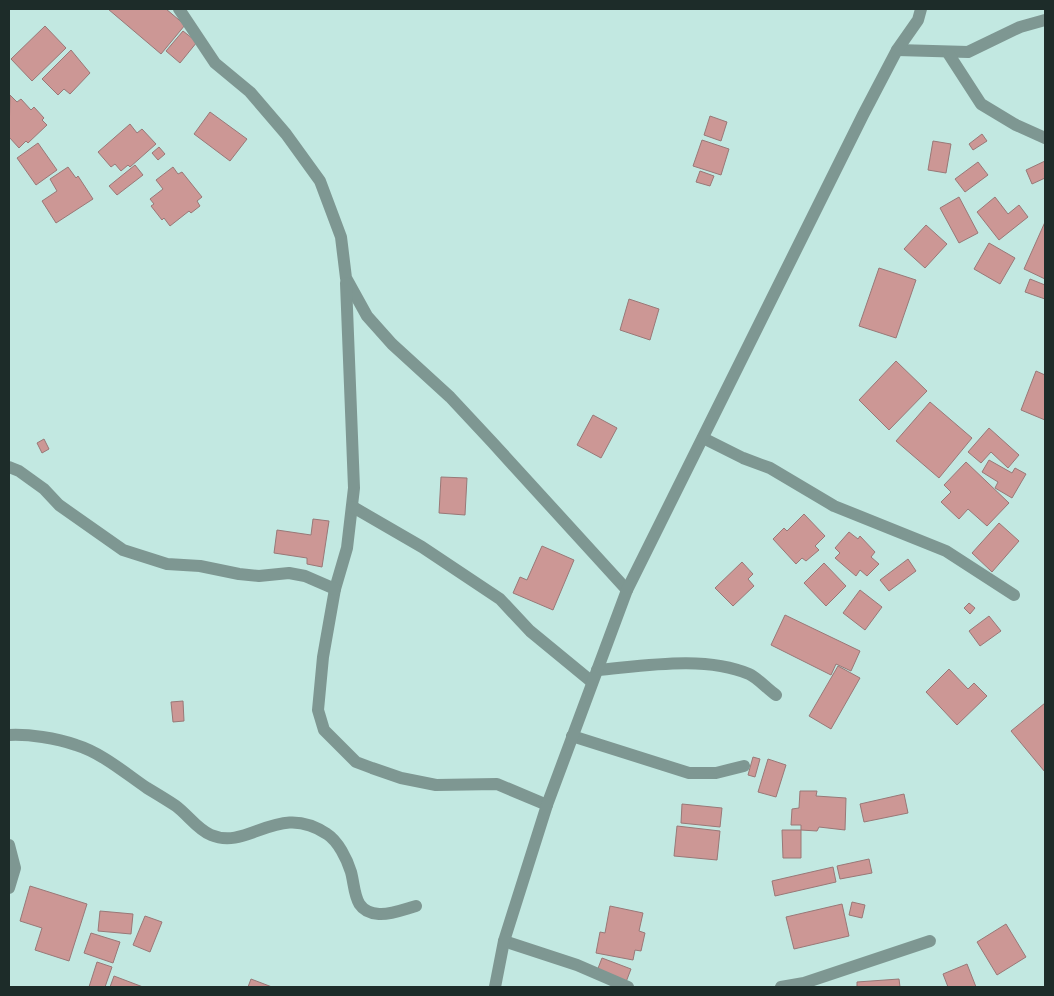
<svg xmlns="http://www.w3.org/2000/svg" width="1054" height="996" viewBox="0 0 1054 996" font-family="Raleway,sans-serif">
  <style>
    .building { fill: #cc9795; stroke: #997877 }
    .lines { fill: none; stroke-linecap: round; stroke-linejoin: round }
    .minor { stroke: #7e9792; stroke-width: 12 }
  </style>
  <rect width="100%" height="100%" fill="#c2e8e1"/>
  <g class="building">
    <polygon points="108,9 166,9 185,25 161,54"/>
    <polygon points="45,26 66,48 32,81 11,59"/>
    <polygon points="183,31 197,42 180,63 166,51"/>
    <polygon points="71,50 90,73 70,94 64,89 58,95 42,79"/>
    <polygon points="10,95 17,102 21,99 31,110 34,107 44,118 42,120 47,125 28,143 26,141 19,148 9,137"/>
    <polygon points="210,112 247,139 230,161 194,134"/>
    <polygon points="710,116 727,122 721,141 704,135"/>
    <polygon points="130,124 137,133 142,129 156,144 130,167 128,165 121,171 115,164 111,167 98,152"/>
    <polygon points="982,134 987,141 973,150 969,144"/>
    <polygon points="702,140 729,149 721,175 693,166"/>
    <polygon points="933,141 951,144 946,173 928,170"/>
    <polygon points="38,143 57,170 36,185 17,158"/>
    <polygon points="159,147 165,154 158,160 152,153"/>
    <polygon points="1045,161 1045,178 1032,184 1026,170"/>
    <polygon points="978,162 988,175 965,192 955,179"/>
    <polygon points="135,165 143,175 117,195 109,186"/>
    <polygon points="68,167 76,178 78,176 93,199 56,223 42,201 57,191 50,179"/>
    <polygon points="173,167 178,174 182,172 202,197 197,201 200,206 191,213 189,211 170,226 164,218 162,220 151,206 154,204 150,199 163,189 156,180"/>
    <polygon points="700,171 714,176 710,186 696,182"/>
    <polygon points="959,197 978,233 959,243 940,208"/>
    <polygon points="995,197 1008,214 1019,205 1028,217 999,240 977,212"/>
    <polygon points="1045,222 1045,279 1024,269"/>
    <polygon points="926,225 947,244 925,268 904,249"/>
    <polygon points="989,243 1015,258 1000,284 974,269"/>
    <polygon points="879,268 916,280 896,338 859,326"/>
    <polygon points="1030,279 1045,285 1045,299 1025,292"/>
    <polygon points="629,299 659,309 650,340 620,330"/>
    <polygon points="896,361 927,391 889,430 859,400"/>
    <polygon points="1036,371 1045,375 1045,420 1021,410"/>
    <polygon points="930,402 972,438 939,478 896,441"/>
    <polygon points="593,415 617,428 601,458 577,445"/>
    <polygon points="989,428 1019,455 1008,468 991,452 981,463 968,452"/>
    <polygon points="44,439 49,449 42,453 37,443"/>
    <polygon points="989,460 1012,473 1015,468 1026,474 1012,498 995,488 998,482 982,472"/>
    <polygon points="966,462 1009,503 987,526 968,509 959,519 941,502 951,492 944,485"/>
    <polygon points="441,477 467,478 465,515 439,513"/>
    <polygon points="804,514 825,536 815,546 819,550 806,561 802,558 796,564 773,539 784,528 787,531"/>
    <polygon points="313,519 329,521 322,567 307,564 307,558 274,553 277,530 311,535"/>
    <polygon points="999,523 1019,541 992,572 972,553"/>
    <polygon points="849,532 858,539 860,536 875,552 871,557 879,564 867,576 860,570 856,576 835,558 840,553 835,548"/>
    <polygon points="542,546 574,560 553,610 513,593 520,577 527,580"/>
    <polygon points="908,559 916,571 889,591 880,580"/>
    <polygon points="742,562 753,574 748,579 754,586 733,606 715,588"/>
    <polygon points="824,563 846,586 826,606 804,583"/>
    <polygon points="860,590 882,607 865,630 843,613"/>
    <polygon points="969,603 975,608 970,614 964,608"/>
    <polygon points="785,615 860,651 851,671 836,664 831,675 771,645"/>
    <polygon points="989,616 1001,631 980,646 969,631"/>
    <polygon points="838,666 860,678 831,729 809,716"/>
    <polygon points="949,669 968,689 974,683 987,696 957,725 926,692"/>
    <polygon points="183,701 184,721 173,722 171,702"/>
    <polygon points="1045,703 1045,772 1011,731"/>
    <polygon points="753,757 760,759 755,777 748,775"/>
    <polygon points="768,759 786,765 776,797 758,792"/>
    <polygon points="800,791 817,791 816,796 846,798 845,830 819,827 817,831 801,830 801,825 791,825 792,809 799,808"/>
    <polygon points="904,794 908,813 864,822 860,804"/>
    <polygon points="682,804 722,808 720,827 681,823"/>
    <polygon points="677,826 720,831 717,860 674,856"/>
    <polygon points="782,830 801,830 801,858 783,858"/>
    <polygon points="869,859 872,873 840,879 837,866"/>
    <polygon points="833,867 836,882 775,896 772,881"/>
    <polygon points="30,886 87,904 69,961 35,950 42,928 20,921"/>
    <polygon points="852,902 865,905 862,918 849,915"/>
    <polygon points="842,904 849,936 794,949 786,917"/>
    <polygon points="610,906 643,913 639,931 645,933 641,951 635,950 633,960 596,953 600,932 605,933"/>
    <polygon points="100,911 133,914 131,934 98,931"/>
    <polygon points="145,916 162,922 150,952 133,945"/>
    <polygon points="1006,924 1026,957 997,975 977,942"/>
    <polygon points="91,933 120,942 113,963 84,953"/>
    <polygon points="602,958 631,969 626,982 597,971"/>
    <polygon points="97,962 112,967 105,987 89,987"/>
    <polygon points="967,964 976,987 948,987 943,974"/>
    <polygon points="114,976 143,987 110,987"/>
    <polygon points="251,979 272,987 248,987"/>
    <polygon points="899,979 900,987 857,987 857,982"/>
  </g>
  <g class="lines">
    <g class="minor">
      <polyline points="179,9 215,63 250,92 286,134 320,181 341,237 346,278 367,316 392,344 450,397 492,442 627,590"/>
      <polyline points="897,50 968,52 1020,27 1045,20"/>
      <polyline points="948,53 981,104 1016,125 1045,138"/>
      <polyline points="346,283 354,488 347,548 335,589 323,657 318,710 324,730 356,762 372,768 401,778 436,785 497,784 547,805"/>
      <polyline points="703,438 743,458 770,468 834,506 946,551 1014,595"/>
      <polyline points="9,467 19,471 44,489 59,505 123,550 167,564 200,566 239,574 259,576 289,573 305,576 335,589"/>
      <polyline points="353,507 422,547 500,599 530,631 592,682"/>
      <path d="M597 670C643 666 705 655 749 674 758 678 767 689 776 695"/>
      <path d="M9 735C29 734 56 738 76 745 102 753 125 773 147 788 157 794 167 800 176 806 188 815 198 830 211 835 249 851 278 801 327 834 338 841 347 859 351 872 356 891 353 912 379 914 390 915 405 909 416 906"/>
      <polyline points="572,736 689,773 716,773 744,766"/>
      <polyline points="9,845 15,868 9,888"/>
      <polyline points="504,941 577,965 628,987"/>
      <polyline points="495,987 504,941 547,805 627,590 863,115 897,50 918,20 921,9"/>
      <polyline points="781,987 804,983 930,941"/>
    </g>
  </g>
  <rect width="1054" height="996" fill="none" stroke="#1d2c29" stroke-width="20"/>
</svg>
